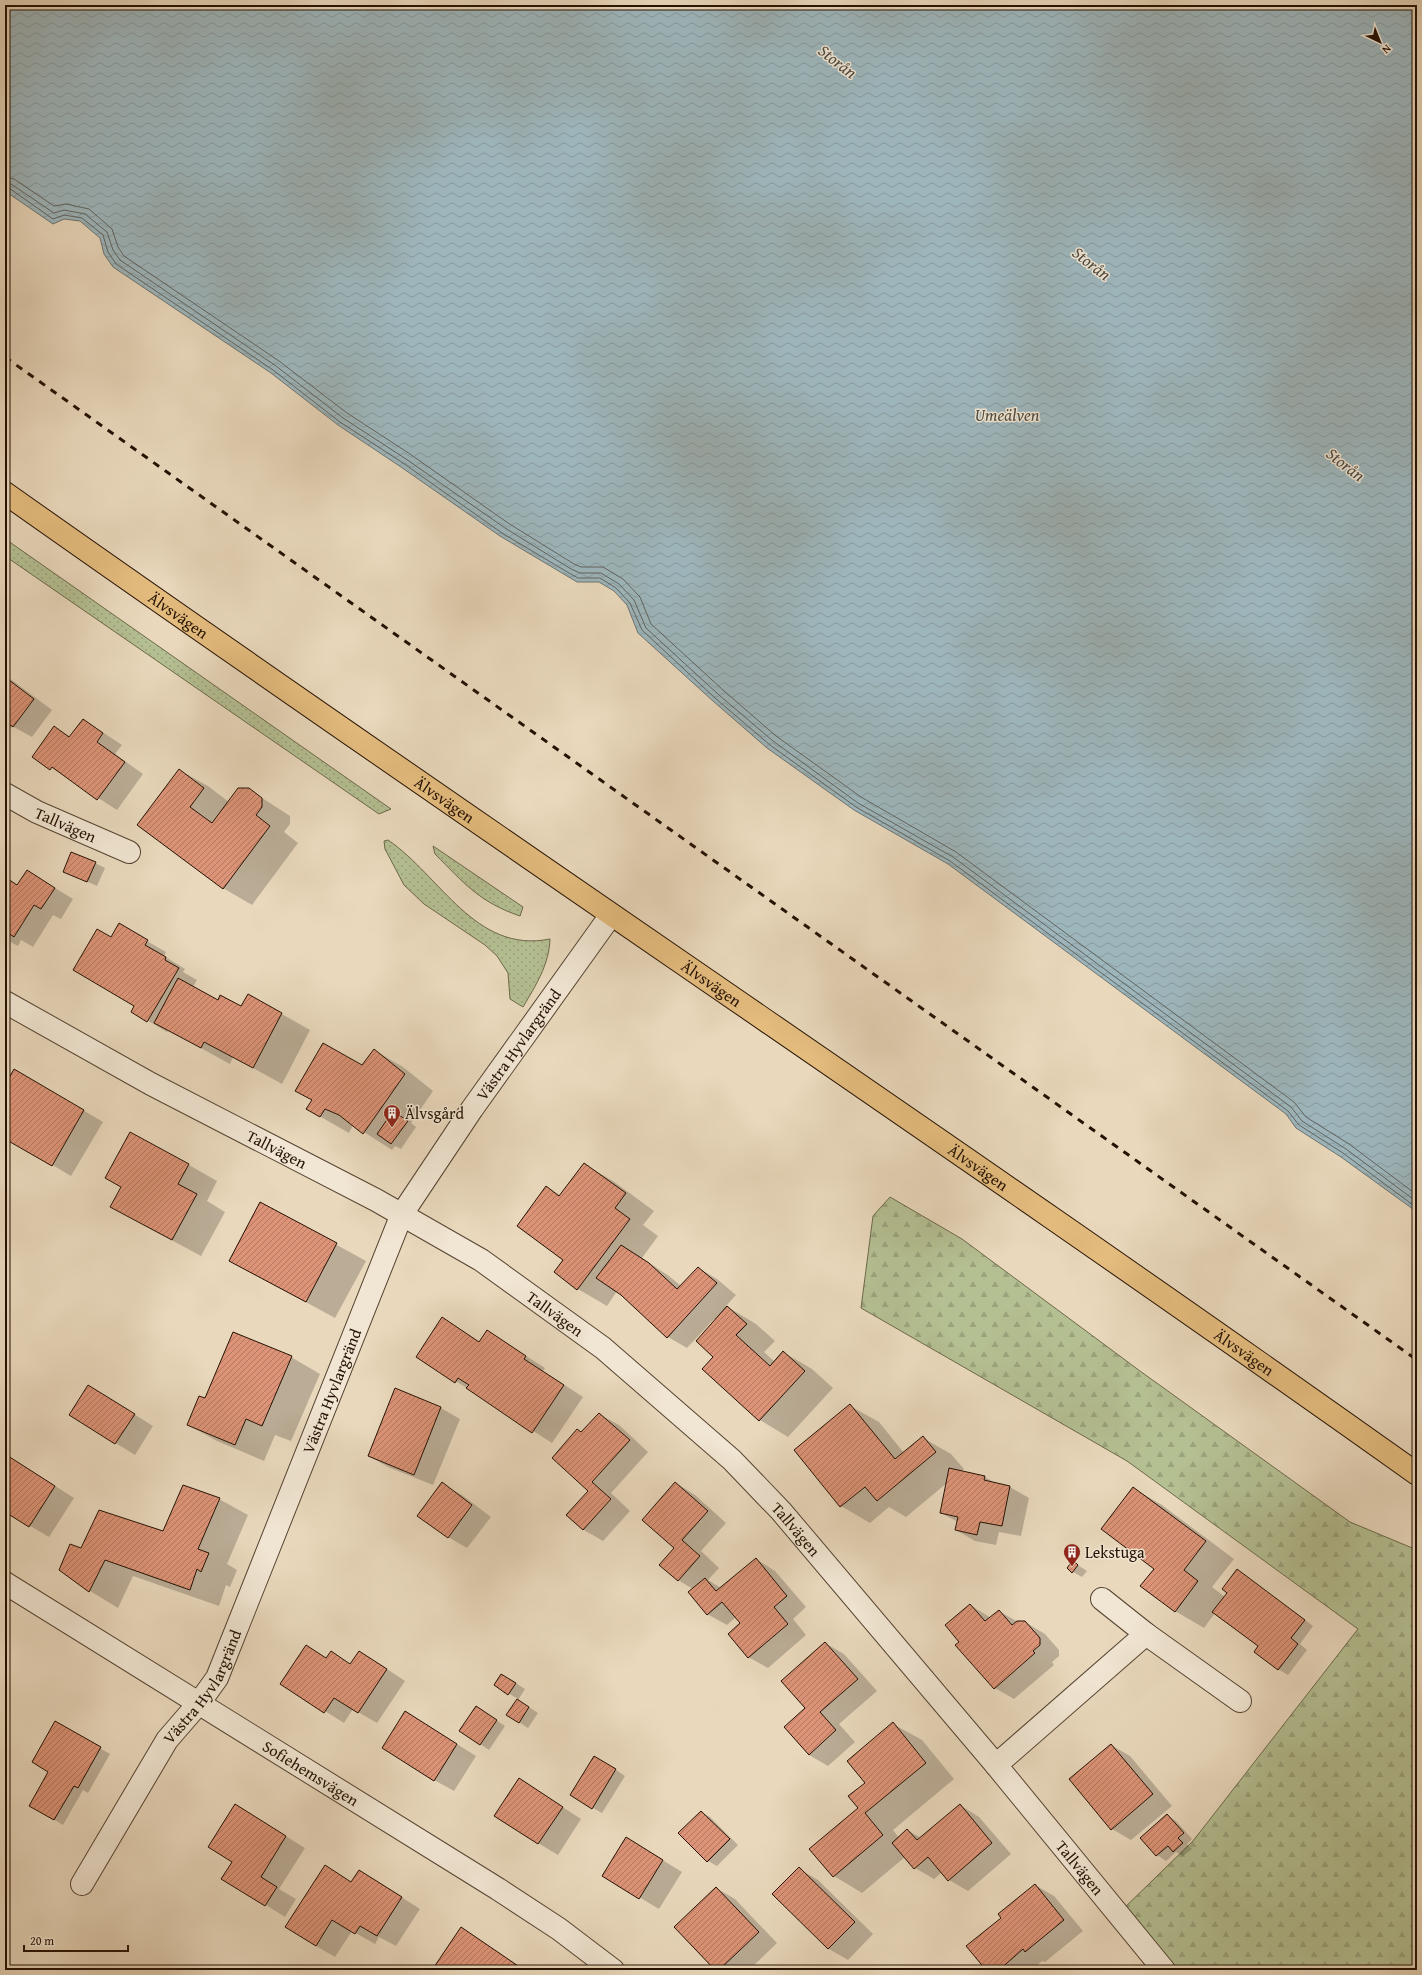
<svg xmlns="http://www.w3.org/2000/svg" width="1422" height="1975" viewBox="0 0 1422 1975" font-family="'Gentium Book Plus',serif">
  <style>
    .grass { fill: url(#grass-dots); stroke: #6c684a }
    .forest { fill: url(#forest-firs); stroke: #6c684a }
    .water { fill: url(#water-waves); stroke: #6d7472 }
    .shadow { fill: #0003 }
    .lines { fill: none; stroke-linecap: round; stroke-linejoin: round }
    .shore { stroke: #606460; stroke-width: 1 }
    .building { fill: url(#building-hatch); stroke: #241103 }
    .minor-casing { stroke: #554331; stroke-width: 24 }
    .major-casing { stroke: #241103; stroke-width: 24 }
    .minor { stroke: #f1e6d3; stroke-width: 22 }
    .major { stroke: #e4bc7e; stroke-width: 22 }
    .rail { stroke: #241103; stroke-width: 3; stroke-dasharray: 7 7; stroke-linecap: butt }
    .labels { text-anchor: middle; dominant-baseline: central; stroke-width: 3; stroke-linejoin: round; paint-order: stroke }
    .street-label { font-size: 16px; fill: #241103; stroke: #f1e6d3 }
    .poi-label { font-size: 16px; fill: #241103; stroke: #f1e6d3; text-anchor: start }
    .water-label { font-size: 17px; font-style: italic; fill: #4e4b44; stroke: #f1e6d3 }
  </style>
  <defs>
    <pattern id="grass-dots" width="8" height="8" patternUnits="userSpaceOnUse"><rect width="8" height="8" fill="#b4bf92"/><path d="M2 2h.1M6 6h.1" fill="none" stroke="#9ba37c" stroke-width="1.8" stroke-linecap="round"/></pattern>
    <pattern id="forest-firs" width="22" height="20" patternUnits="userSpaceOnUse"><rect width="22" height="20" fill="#b4bf92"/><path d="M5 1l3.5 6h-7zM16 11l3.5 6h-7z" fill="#9ba37c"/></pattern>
    <pattern id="water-waves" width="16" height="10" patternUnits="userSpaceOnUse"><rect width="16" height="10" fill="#9db6bc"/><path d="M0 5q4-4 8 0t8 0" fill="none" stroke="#879ba0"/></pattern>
    <pattern id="building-hatch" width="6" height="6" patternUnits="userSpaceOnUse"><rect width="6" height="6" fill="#dc9377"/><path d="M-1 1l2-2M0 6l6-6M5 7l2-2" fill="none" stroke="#b2775f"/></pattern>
  </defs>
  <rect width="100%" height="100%" fill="#e9d8bc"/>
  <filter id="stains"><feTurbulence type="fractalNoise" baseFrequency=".005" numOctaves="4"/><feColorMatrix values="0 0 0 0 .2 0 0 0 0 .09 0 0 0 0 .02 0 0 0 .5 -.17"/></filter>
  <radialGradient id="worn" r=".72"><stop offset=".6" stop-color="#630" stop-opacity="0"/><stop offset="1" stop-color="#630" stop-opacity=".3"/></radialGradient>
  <g class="grass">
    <polygon points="5,539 11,543 391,809 379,814 5,556"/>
    <path d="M388 840C441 876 475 954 550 939 549 965 536 985 523 1007L510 999 508 973 497 956 485 945 424 904 404 885 385 849 384 841Z"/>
    <path d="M433 846 523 907 520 916C479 902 464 883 435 854Z"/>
  </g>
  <polygon class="forest" points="890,1197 962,1239 1140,1371 1350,1522 1417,1550 1417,1970 1164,1970 1117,1915 1193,1841 1358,1629 1127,1461 861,1308 873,1216"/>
  <polygon class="water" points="5,5 1417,5 1417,1212 1341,1157 1296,1128 1286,1114 948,864 854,810 767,748 713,701 638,633 627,605 614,591 599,582 577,582 500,536 401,467 338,425 271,373 113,267 104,254 100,238 80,221 64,219 53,224 5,191"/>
  <g class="shadow">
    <polygon points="5,675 52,710 32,737 12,726 6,734 5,733"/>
    <polygon points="84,720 122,745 115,754 143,774 117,810 33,756 54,727 71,737"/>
    <polygon points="179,770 208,786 229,802 248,789 290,816 290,824 284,832 298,843 252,905 223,888 138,824"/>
    <polygon points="95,863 105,868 97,886 64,871"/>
    <polygon points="27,871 73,899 61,919 53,915 33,947 21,940 18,946 5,939 5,878 18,886"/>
    <polygon points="119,925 166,952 164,956 185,969 183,972 197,980 193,987 218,1001 242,1007 248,995 310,1030 282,1084 233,1057 230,1064 168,1030 167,1032 133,1012 136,1006 112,938"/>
    <polygon points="374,1050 403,1067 433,1091 411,1123 416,1127 401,1149 395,1146 392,1150 353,1125 349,1133 307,1109 313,1100 362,1066"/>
    <polygon points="15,1070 103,1122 71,1176 5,1137 5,1087"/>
    <polygon points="584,1164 613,1181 654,1211 643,1225 658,1236 642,1258 669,1276 681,1286 698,1268 717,1279 736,1295 726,1306 756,1324 775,1341 764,1352 775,1362 783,1352 812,1369 833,1388 788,1437 760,1420 703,1369 715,1357 716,1320 714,1319 687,1348 668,1337 617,1291 607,1306 578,1289 555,1272 564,1260 547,1187 561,1196"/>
    <polygon points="189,1165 217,1181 207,1201 225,1212 201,1256 140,1223"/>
    <polygon points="260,1203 366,1261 335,1318 230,1261"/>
    <polygon points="443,1318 480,1342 487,1331 545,1368 543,1371 583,1397 552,1443 417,1356"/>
    <polygon points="291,1357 320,1374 291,1441 275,1435 264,1461 217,1441 188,1425 205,1399"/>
    <polygon points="89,1386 153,1426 135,1455 70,1415"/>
    <polygon points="395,1389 441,1408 460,1419 433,1485 388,1467 369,1456"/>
    <polygon points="850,1406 879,1422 904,1453 923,1438 951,1454 964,1469 961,1472 985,1477 997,1484 1010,1487 1029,1498 1021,1536 999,1532 996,1545 975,1541 956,1530 958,1522 941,1513 947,1483 906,1517 889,1507 870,1523 841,1506"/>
    <polygon points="599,1414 619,1425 648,1452 611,1493 630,1511 603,1541 584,1530 567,1515 590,1491 582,1433"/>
    <polygon points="5,1454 74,1498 49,1537 5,1511"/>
    <polygon points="676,1483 695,1495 726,1523 701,1551 719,1568 708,1580 721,1588 756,1559 775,1571 806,1607 793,1619 806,1635 768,1668 748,1657 741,1623 736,1617 727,1625 707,1614 693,1589 678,1580 675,1548"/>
    <polygon points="442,1484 462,1495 491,1517 467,1548 448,1537"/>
    <polygon points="1133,1488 1162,1505 1234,1559 1212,1587 1225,1597 1237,1570 1313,1626 1300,1644 1307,1650 1288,1675 1278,1669 1259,1646 1215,1613 1204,1628 1175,1611 1155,1568"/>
    <polygon points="219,1499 248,1515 227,1564 237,1570 230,1587 226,1585 219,1606 133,1576 118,1608 90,1591 60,1570 82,1549 164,1533"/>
    <polygon points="1073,1562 1087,1571 1082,1577 1073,1572"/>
    <polygon points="970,1605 991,1618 999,1611 1018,1622 1025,1622 1045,1634 1059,1650 1059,1656 1052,1662 1054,1665 1014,1699 995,1688 961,1642"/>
    <polygon points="825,1643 844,1654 877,1691 839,1724 855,1742 828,1766 809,1755 807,1708"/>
    <polygon points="331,1653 351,1664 378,1663 405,1681 377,1723 353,1709 344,1723 282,1684 327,1659"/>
    <polygon points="511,1680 525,1689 518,1700 538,1713 528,1728 508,1715 518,1699 495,1685"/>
    <polygon points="485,1713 505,1726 489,1750 480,1744"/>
    <polygon points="56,1723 110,1754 88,1793 83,1790 63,1825 30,1805 49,1771"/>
    <polygon points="425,1724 476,1756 454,1791 434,1780"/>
    <polygon points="893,1724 922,1740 954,1779 893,1830 899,1838 907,1830 921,1838 960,1805 979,1817 1011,1854 968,1891 949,1880 942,1872 934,1879 915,1868 905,1857 862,1893 834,1876 859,1808 866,1783"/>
    <polygon points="1111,1745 1130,1756 1172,1806 1131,1840 1112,1829"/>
    <polygon points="604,1762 625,1776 602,1813 593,1808"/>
    <polygon points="519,1779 581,1819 558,1855 538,1843"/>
    <polygon points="235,1805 305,1848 279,1889 296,1899 285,1917 223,1878 234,1862"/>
    <polygon points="701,1812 710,1817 738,1845 717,1866 708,1861"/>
    <polygon points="1167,1815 1176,1821 1192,1839 1187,1844 1192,1849 1183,1856 1176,1852 1166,1861 1157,1855 1141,1838"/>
    <polygon points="646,1850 682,1872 659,1909 604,1876"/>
    <polygon points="799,1869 818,1880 873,1934 848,1960 829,1949 774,1894"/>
    <polygon points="378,1882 420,1909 396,1946 379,1937 375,1944 352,1931 335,1957 316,1946 352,1883"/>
    <polygon points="1035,1885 1054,1896 1083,1931 1045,1962 1042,1961 1031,1970 988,1970 1002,1918"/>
    <polygon points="716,1888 735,1899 777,1943 749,1970 717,1970"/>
    <polygon points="461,1929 480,1940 525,1970 433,1970"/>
  </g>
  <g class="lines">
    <g class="shore">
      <polyline points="5,177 14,179 54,206 66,204 89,209 112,229 118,247 124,256 279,361 347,413 410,454 508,523 574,564 581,567 603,567 623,579 640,597 651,624 723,690 776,736 861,797 956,852 1294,1102 1306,1117 1349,1144 1417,1195"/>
      <polyline points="5,183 11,184 54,213 64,210 85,214 107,232 113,250 120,260 276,366 343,418 406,459 505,528 571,569 580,573 601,573 619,584 634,600 646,628 719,695 773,741 858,803 953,857 1291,1107 1302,1121 1346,1149 1417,1202"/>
      <polyline points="5,188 9,188 53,219 64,215 82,218 103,235 108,252 116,264 273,370 340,422 403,463 502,533 569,573 578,578 600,578 616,588 630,603 642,630 715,698 770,745 856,807 950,861 1288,1111 1299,1125 1343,1153 1417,1208"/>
    </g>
  </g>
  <g class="building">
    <polygon points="5,677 34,699 13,727 5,721"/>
    <polygon points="83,719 103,733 97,742 125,762 97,800 52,767 50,770 32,757 54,726 69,737"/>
    <polygon points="179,769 204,788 190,807 212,823 238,788 249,788 262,798 262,807 256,815 270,826 223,889 137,825"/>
    <polygon points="71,852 96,862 87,882 63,872"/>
    <polygon points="27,870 55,888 41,909 34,905 14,937 5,931 5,877 17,885"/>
    <polygon points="119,923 148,940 145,945 166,957 165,960 179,968 147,1022 131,1012 134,1006 73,970 97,929 111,937"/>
    <polygon points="178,978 218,1000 220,995 241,1006 248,994 282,1013 253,1068 204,1042 201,1048 154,1023"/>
    <polygon points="323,1043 362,1065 374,1049 405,1074 363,1134 339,1115 325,1109 320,1117 306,1109 312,1100 295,1091"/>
    <polygon points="14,1069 84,1110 52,1166 5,1139 5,1085"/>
    <polygon points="393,1111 408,1121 391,1144 377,1134"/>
    <polygon points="130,1132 189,1164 178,1184 197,1194 172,1240 110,1207 121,1187 105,1178"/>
    <polygon points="584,1163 626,1193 615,1208 630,1219 577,1290 554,1272 563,1260 517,1226 546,1186 559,1196"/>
    <polygon points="260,1202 337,1243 306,1302 229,1261"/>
    <polygon points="621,1245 649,1263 677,1289 698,1267 717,1283 667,1338 621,1295 596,1278"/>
    <polygon points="727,1306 747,1324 736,1335 770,1366 783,1351 805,1371 759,1421 702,1369 713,1357 696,1341"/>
    <polygon points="442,1317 479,1342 487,1330 526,1356 524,1359 564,1385 532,1433 466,1388 469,1385 458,1378 455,1383 416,1357"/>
    <polygon points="233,1332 292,1356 262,1426 246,1419 235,1445 187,1425 199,1396 205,1398"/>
    <polygon points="88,1385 135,1414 115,1444 69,1415"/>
    <polygon points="395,1388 441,1407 414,1475 368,1456"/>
    <polygon points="850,1404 895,1459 923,1436 936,1452 877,1501 865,1487 840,1507 794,1450"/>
    <polygon points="599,1413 630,1440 592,1482 611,1499 583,1530 566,1515 588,1491 552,1458 577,1429 581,1432"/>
    <polygon points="5,1454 55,1486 29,1527 5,1512"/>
    <polygon points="949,1468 985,1476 984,1480 1010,1486 1002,1526 980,1522 977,1535 955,1530 958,1517 940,1513"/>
    <polygon points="442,1482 472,1505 448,1538 417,1516"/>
    <polygon points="675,1482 708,1511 682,1540 700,1556 678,1581 659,1565 674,1548 642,1520"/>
    <polygon points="183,1485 220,1498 198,1549 209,1553 201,1572 197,1569 190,1590 105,1560 89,1592 59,1570 70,1544 81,1548 99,1510 163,1531"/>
    <polygon points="1133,1487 1206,1541 1184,1570 1198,1581 1175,1612 1140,1586 1154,1569 1101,1529"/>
    <polygon points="756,1558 787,1596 774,1607 788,1624 748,1658 728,1634 740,1623 722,1602 707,1615 688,1592 705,1578 716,1591"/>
    <polygon points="1073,1560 1078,1565 1072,1573 1067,1568"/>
    <polygon points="1237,1569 1305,1620 1291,1638 1298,1644 1278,1670 1254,1652 1258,1646 1212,1612 1227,1593 1222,1589"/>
    <polygon points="970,1604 985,1621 999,1610 1012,1625 1017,1621 1025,1621 1040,1638 1040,1645 1033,1651 1035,1653 994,1689 955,1645 959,1642 945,1625"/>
    <polygon points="825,1642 858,1679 820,1712 836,1730 809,1755 784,1727 805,1708 781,1681"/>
    <polygon points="306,1645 326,1658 331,1651 350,1664 359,1651 387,1669 358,1713 334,1698 324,1713 280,1684"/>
    <polygon points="501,1674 516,1683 508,1695 494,1685"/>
    <polygon points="517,1699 529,1707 519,1723 506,1715"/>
    <polygon points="476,1706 497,1720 480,1745 459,1731"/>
    <polygon points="405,1711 457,1744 434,1781 382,1748"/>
    <polygon points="55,1721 101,1747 78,1788 74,1786 54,1820 29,1806 48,1772 32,1762"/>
    <polygon points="893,1722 926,1763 865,1813 883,1835 833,1877 809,1849 858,1808 848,1796 865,1783 847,1761"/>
    <polygon points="1111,1744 1153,1794 1111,1830 1069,1779"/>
    <polygon points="594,1756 616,1769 592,1809 570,1795"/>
    <polygon points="519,1778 563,1807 538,1844 494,1816"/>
    <polygon points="235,1804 286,1836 261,1877 277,1887 265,1906 221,1879 232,1862 208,1847"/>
    <polygon points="960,1804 992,1843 948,1881 928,1857 914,1869 892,1843 907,1829 917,1840"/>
    <polygon points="701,1811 730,1839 707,1862 678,1833"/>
    <polygon points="1167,1814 1184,1833 1178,1838 1183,1843 1173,1852 1168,1846 1156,1856 1140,1838"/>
    <polygon points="626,1837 663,1860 639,1899 602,1876"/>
    <polygon points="325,1865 351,1882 359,1870 402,1897 377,1936 360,1926 355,1934 332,1920 316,1946 285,1927"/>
    <polygon points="799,1867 855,1922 828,1949 772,1894"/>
    <polygon points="1035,1884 1064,1920 1025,1952 1023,1949 999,1970 986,1970 966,1946 1001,1918 998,1914"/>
    <polygon points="716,1887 759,1932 719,1970 715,1970 674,1927"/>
    <polygon points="461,1927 524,1970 432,1970"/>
    <polygon points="1103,1965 1107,1970 1097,1970"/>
  </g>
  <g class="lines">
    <g class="minor-casing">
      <g id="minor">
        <path id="s1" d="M5 794 37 812 129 852"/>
        <path id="s2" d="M5 1002 151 1084 376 1200 481 1260 603 1348 732 1460 781 1511 996 1765 1164 1970"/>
        <path id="s3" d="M5 1583 498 1889 559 1929 613 1970"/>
        <polyline points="1102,1599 1146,1634 1240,1701"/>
        <polyline points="996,1765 1146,1634"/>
        <path id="s4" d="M82 1884 167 1740 199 1703 217 1678 402 1214 472 1109 611 915"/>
      </g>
    </g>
    <g class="major-casing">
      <g id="major">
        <path id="s5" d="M5 493C473 824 950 1142 1417 1474"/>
      </g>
    </g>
    <use href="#minor" class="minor"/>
    <use href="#major" class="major"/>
    <polyline class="rail" points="5,357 1417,1360"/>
  </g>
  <defs>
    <g id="building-pin" transform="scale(0.9)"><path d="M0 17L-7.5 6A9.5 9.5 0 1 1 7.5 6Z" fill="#8f2418" stroke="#f1e6d3"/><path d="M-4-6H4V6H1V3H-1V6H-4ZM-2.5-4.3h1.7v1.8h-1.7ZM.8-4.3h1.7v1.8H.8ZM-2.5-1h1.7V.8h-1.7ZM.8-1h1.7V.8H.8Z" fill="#fff"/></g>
  </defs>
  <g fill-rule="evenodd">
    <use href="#building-pin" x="392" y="1113"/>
    <use href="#building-pin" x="1072" y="1552"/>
  </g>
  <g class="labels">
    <g class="street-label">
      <text stroke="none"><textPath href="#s5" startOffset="212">Älvsvägen</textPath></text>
      <text stroke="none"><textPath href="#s5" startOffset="536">Älvsvägen</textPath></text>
      <text stroke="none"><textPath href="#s1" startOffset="68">Tallvägen</textPath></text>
      <text stroke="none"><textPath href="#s5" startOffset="860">Älvsvägen</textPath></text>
      <text stroke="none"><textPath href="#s4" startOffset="952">Västra Hyvlargränd</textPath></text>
      <text stroke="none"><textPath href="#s2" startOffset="309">Tallvägen</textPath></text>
      <text stroke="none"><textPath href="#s5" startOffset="1184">Älvsvägen</textPath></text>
      <text stroke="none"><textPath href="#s2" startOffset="633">Tallvägen</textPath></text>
      <text stroke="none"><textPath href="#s5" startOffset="1508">Älvsvägen</textPath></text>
      <text stroke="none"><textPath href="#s4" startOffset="556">Västra Hyvlargränd</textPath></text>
      <text stroke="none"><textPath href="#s2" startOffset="957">Tallvägen</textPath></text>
      <text stroke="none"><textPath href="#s4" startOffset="232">Västra Hyvlargränd</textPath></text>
      <text stroke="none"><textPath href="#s3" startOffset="360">Sofiehemsvägen</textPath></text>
      <text stroke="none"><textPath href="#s2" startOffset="1399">Tallvägen</textPath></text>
    </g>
    <g class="poi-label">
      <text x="405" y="1113">Älvsgård</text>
      <text x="1085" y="1552">Lekstuga</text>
    </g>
    <g class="water-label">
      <text transform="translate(838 61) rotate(38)">Storån</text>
      <text transform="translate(1092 263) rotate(38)">Storån</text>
      <text x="1007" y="414">Umeälven</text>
      <text transform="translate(1346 464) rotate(38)">Storån</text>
    </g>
  </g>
  <rect width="1422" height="1975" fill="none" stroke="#e9d8bc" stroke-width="20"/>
  <rect x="6" y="6" width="1410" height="1963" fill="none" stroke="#241103" stroke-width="2"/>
  <rect x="10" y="10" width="1402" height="1955" fill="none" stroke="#241103"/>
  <g transform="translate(1380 42) rotate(137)" stroke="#f1e6d3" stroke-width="3" paint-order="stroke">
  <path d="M0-3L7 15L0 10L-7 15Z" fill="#241103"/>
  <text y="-6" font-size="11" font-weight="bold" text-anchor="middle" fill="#241103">N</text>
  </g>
  <path d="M24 1945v6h104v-6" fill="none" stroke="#241103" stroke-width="2"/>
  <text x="30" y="1945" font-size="12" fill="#241103" stroke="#f1e6d3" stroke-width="3" paint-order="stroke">20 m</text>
  <rect width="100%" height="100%" filter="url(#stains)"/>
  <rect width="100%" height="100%" fill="url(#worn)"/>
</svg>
